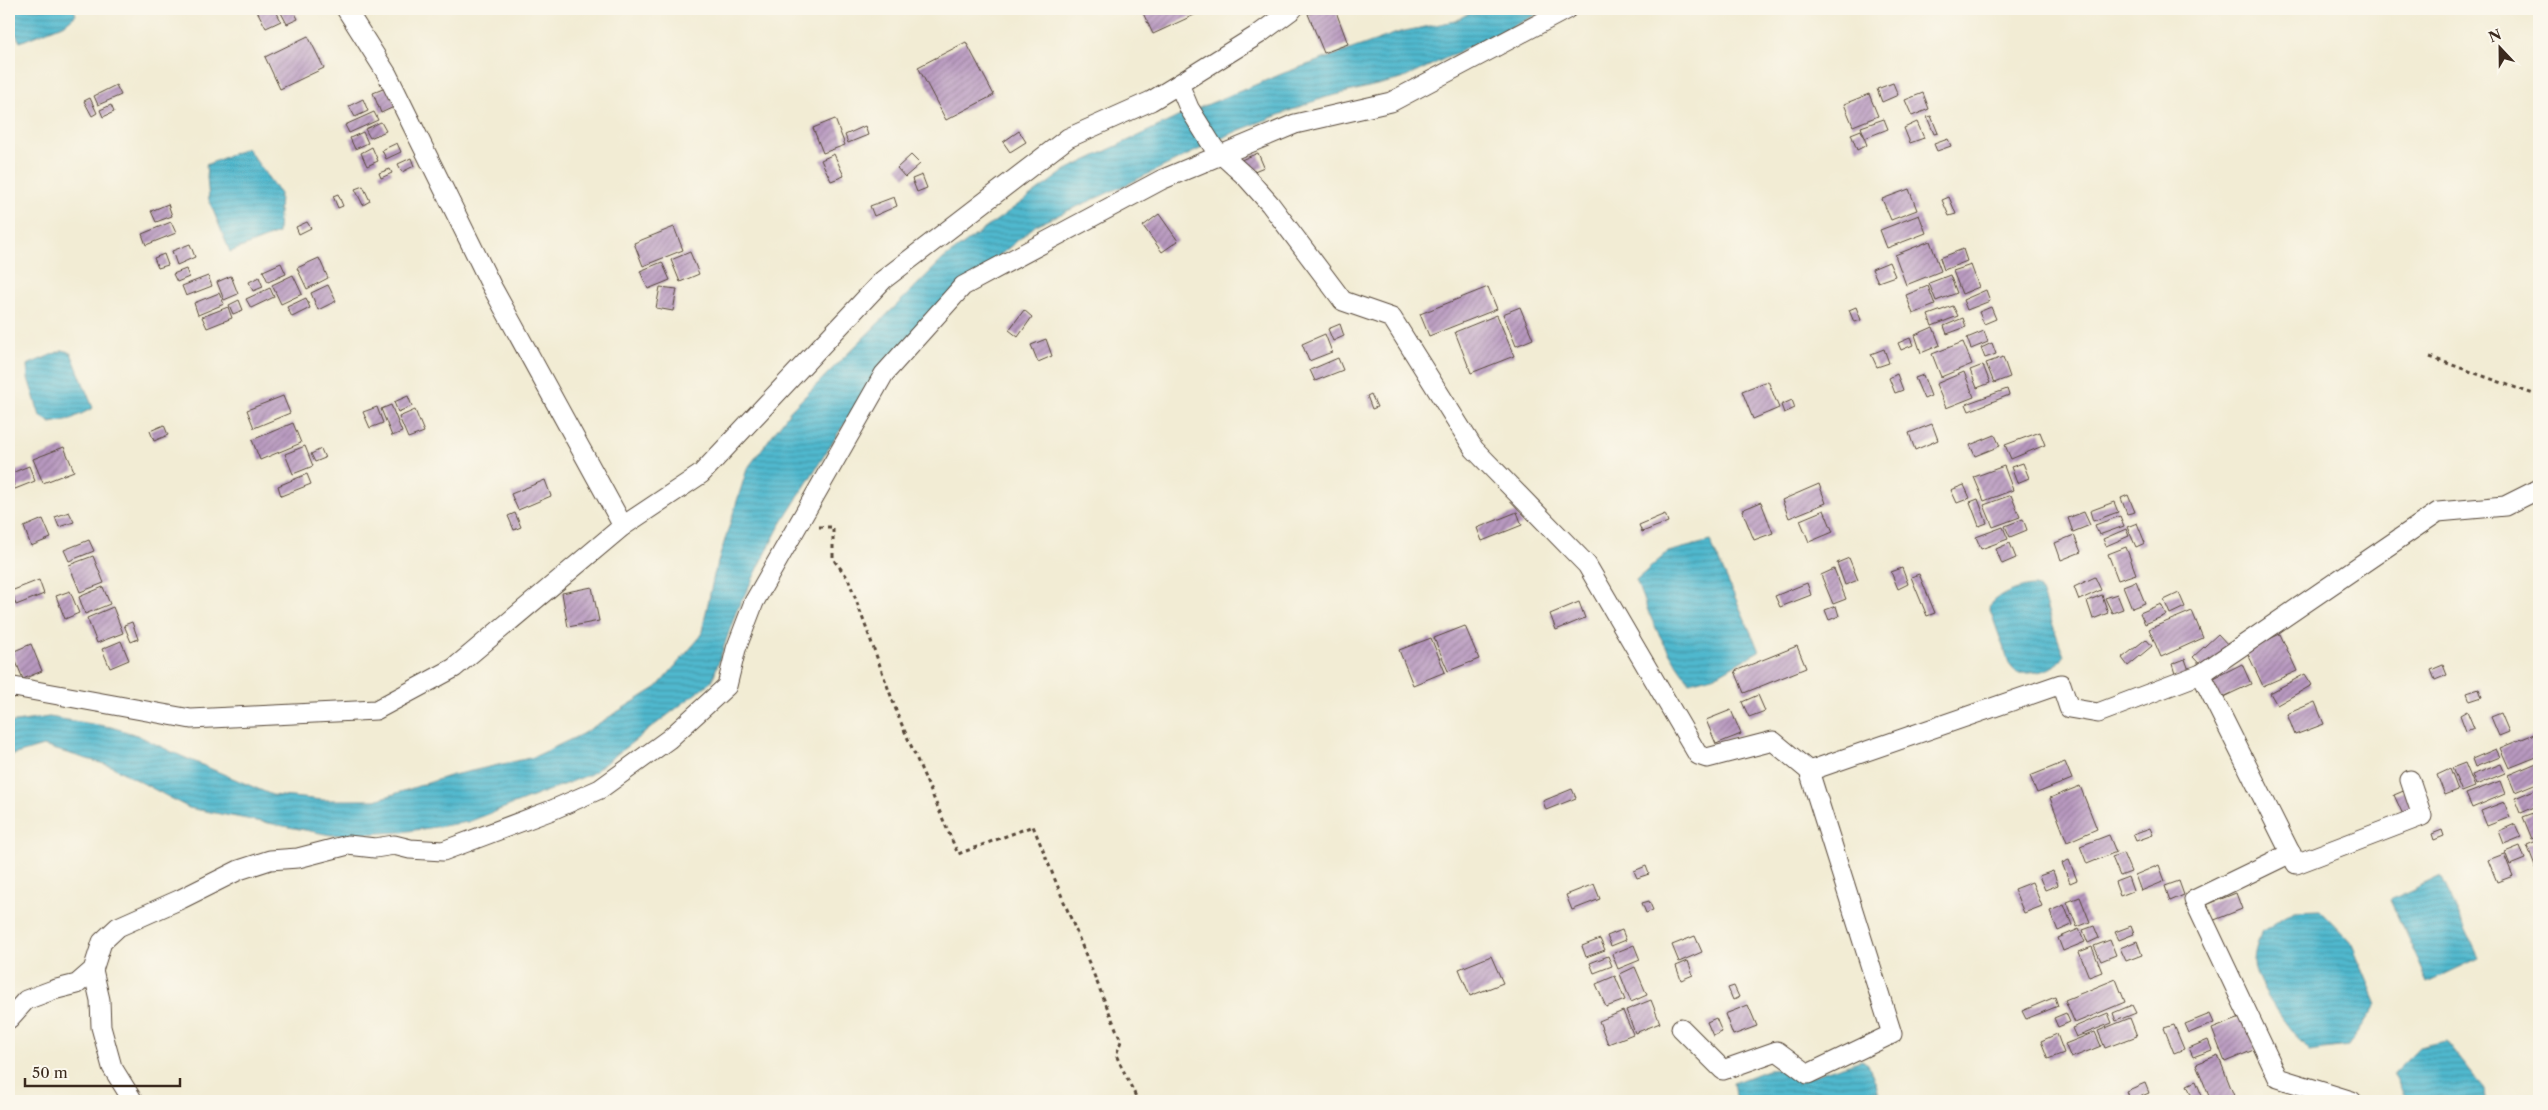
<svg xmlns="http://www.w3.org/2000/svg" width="2548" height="1110" viewBox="0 0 2548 1110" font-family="'Libre Caslon Text',serif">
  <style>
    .water { fill: url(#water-rules); stroke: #467176 }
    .building { fill: url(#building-hatch) }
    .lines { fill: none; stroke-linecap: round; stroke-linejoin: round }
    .minor-casing { stroke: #564739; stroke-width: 21 }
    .path { stroke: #564739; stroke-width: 3; stroke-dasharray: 4 4; stroke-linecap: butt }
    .minor { stroke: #fff; stroke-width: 19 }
  </style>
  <defs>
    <pattern id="water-rules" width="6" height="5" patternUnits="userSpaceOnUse" patternTransform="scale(1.25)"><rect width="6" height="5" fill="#50b8ce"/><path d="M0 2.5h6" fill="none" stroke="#4496a7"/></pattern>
    <pattern id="building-hatch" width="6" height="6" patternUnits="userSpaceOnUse" patternTransform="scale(1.25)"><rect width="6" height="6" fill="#b899c0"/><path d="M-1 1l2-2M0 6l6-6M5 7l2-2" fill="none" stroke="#977d9b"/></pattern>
  </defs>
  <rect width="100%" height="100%" fill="#fbf7ec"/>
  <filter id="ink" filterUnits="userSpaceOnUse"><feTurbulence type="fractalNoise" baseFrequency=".02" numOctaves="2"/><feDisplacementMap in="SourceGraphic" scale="10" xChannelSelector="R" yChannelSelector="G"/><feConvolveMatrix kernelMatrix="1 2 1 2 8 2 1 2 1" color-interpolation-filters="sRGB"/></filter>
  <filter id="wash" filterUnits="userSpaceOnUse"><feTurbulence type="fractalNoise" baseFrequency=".0096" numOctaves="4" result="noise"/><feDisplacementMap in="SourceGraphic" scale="20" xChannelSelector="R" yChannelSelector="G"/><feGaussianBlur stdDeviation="1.12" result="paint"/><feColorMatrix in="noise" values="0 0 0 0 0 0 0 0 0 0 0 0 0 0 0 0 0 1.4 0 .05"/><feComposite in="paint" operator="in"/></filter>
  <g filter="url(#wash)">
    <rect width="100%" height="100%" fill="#f2ecd4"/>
    <g class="water">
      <polygon points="9,9 74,9 76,15 65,24 20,42 9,21"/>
      <polygon points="1476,9 1549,9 1402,79 1323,98 1237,131 1130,183 1036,225 963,286 900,346 839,432 779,527 736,612 712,681 591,774 468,822 402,832 331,835 189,808 111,766 43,746 9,756 9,723 49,717 111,727 137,735 172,752 272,795 322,800 376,800 449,776 534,757 582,734 657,687 701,636 714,575 747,469 791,410 943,259 1066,170 1182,115 1284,73 1400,32 1455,21"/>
      <polygon points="247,148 280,194 278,233 230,252 209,200 206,165"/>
      <polygon points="63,350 71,353 93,408 71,419 51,423 40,416 28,378 27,365"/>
      <path d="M1710 541 1759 651 1719 674 1690 682C1665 651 1649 617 1636 580L1668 552Z"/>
      <path d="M2035 586 2040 589 2064 656C2056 671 2033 674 2017 673L2009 663 1989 607C1996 595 2021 586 2035 586Z"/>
      <polygon points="2441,876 2479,958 2428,982 2390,900"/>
      <path d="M2320 910 2351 942 2377 1004 2348 1046 2309 1051C2294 1034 2254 984 2254 962 2254 952 2259 941 2261 932L2294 911Z"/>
      <polygon points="2446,1041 2485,1090 2486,1101 2407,1101 2393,1073 2419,1047"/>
      <polygon points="1862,1060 1868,1064 1882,1101 1736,1101 1733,1083 1767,1070 1778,1069 1801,1079"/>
    </g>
    <g id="blocks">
      <g class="building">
        <polygon points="256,9 275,9 281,21 266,28"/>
        <polygon points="279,9 293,9 298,19 287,24"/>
        <polygon points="1141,9 1207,9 1153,34"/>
        <polygon points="1321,9 1335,9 1348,44 1324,53 1308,14"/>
        <polygon points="308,36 324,68 280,89 265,57"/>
        <polygon points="966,42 994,95 946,120 918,67"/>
        <polygon points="1893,83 1898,95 1882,102 1877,89"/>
        <polygon points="116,85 121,95 98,105 94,96"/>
        <polygon points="388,87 396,106 381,113 373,93"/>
        <polygon points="1923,93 1929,109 1912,116 1905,100"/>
        <polygon points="1869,94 1878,116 1853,126 1844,104"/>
        <polygon points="90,98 97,113 92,116 84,101"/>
        <polygon points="363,99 368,111 355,117 349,106"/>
        <polygon points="111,105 114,112 103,117 100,110"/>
        <polygon points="374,112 378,120 349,133 345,125"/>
        <polygon points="1931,116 1938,133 1934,134 1927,117"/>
        <polygon points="835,119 845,145 823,153 813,128"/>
        <polygon points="1884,119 1888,129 1865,138 1861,127"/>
        <polygon points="381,122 386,131 370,138 365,129"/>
        <polygon points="1917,122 1924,138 1910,143 1904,128"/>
        <polygon points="865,126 868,135 848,143 845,135"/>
        <polygon points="1861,130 1867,145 1857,150 1851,134"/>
        <polygon points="1019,131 1026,142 1010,152 1003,142"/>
        <polygon points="363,132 368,143 355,149 350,138"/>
        <polygon points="1948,139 1951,146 1937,151 1934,144"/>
        <polygon points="397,143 401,152 386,159 382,150"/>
        <polygon points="372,147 378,161 367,166 361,153"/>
        <polygon points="1258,153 1264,167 1247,174 1241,160"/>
        <polygon points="834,154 844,176 831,181 821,160"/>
        <polygon points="911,155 920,164 905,177 897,168"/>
        <polygon points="411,158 414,166 402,172 398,164"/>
        <polygon points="390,169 392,173 381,178 379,173"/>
        <polygon points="922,175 927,188 917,192 912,179"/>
        <polygon points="363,186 370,201 363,205 355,189"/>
        <polygon points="1909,189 1917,210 1891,220 1882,199"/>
        <polygon points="338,194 343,206 338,208 333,196"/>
        <polygon points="894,197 897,206 874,216 870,206"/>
        <polygon points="1949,197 1956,214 1949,216 1942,200"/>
        <polygon points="168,204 172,216 156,222 151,211"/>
        <polygon points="1159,214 1178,241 1162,252 1143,226"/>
        <polygon points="1919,215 1926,233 1887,248 1880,230"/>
        <polygon points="171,222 176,233 146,245 142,234"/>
        <polygon points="307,222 311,228 299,234 296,227"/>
        <polygon points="674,227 683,250 643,266 634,243"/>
        <polygon points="1930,241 1941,271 1906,285 1895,255"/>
        <polygon points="190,244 195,257 177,265 172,251"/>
        <polygon points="1963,249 1967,261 1944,270 1940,258"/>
        <polygon points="690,252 699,274 680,282 671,260"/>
        <polygon points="164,254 168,265 158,268 154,258"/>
        <polygon points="319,258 328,278 307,289 297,268"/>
        <polygon points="662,262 670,280 648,289 640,271"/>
        <polygon points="1889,262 1895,276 1878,282 1872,269"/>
        <polygon points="281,263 286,274 268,282 263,271"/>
        <polygon points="1971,265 1979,287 1962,294 1953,271"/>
        <polygon points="186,269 189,277 177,282 173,274"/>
        <polygon points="293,275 302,294 281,304 272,285"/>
        <polygon points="1950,275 1957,293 1936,301 1929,283"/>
        <polygon points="208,276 212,286 186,296 182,286"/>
        <polygon points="231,276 238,294 224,300 217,282"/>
        <polygon points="259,277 263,287 253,291 249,282"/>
        <polygon points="328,285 336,301 318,310 311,293"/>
        <polygon points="1928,286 1935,305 1913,314 1906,295"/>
        <polygon points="660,287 677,289 673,311 656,308"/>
        <polygon points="1488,287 1497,309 1429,336 1420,314"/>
        <polygon points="270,288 274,297 251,308 246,299"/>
        <polygon points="1986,290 1990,301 1967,310 1963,300"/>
        <polygon points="219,293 224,304 198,315 194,303"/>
        <polygon points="306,298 310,308 292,317 287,307"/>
        <polygon points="239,300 243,310 233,314 229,305"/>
        <polygon points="1953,306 1958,316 1932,326 1928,315"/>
        <polygon points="228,307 232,318 207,328 202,317"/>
        <polygon points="1520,307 1533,339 1516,346 1503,314"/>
        <polygon points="1856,307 1861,320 1854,322 1849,310"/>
        <polygon points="1991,307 1996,319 1984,324 1979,312"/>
        <polygon points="1024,310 1032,317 1018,337 1009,330"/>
        <polygon points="1497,315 1514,356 1471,373 1455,332"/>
        <polygon points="1963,318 1966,327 1947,334 1944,326"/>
        <polygon points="1340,324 1344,336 1333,341 1328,329"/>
        <polygon points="1933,327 1940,345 1921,353 1915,335"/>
        <polygon points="1984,331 1988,342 1971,349 1967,338"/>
        <polygon points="1325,334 1332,352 1309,361 1302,344"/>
        <polygon points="1910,338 1913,345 1901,350 1898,343"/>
        <polygon points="1046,339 1052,356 1038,362 1031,345"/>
        <polygon points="1963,342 1972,364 1941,377 1932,354"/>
        <polygon points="1992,343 1996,354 1985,358 1981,348"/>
        <polygon points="1884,349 1889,363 1877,367 1871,354"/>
        <polygon points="2003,357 2010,377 1994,383 1986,363"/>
        <polygon points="1338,358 1343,370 1315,381 1310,370"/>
        <polygon points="1983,365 1990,383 1977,388 1970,370"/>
        <polygon points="1964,372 1974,397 1946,408 1936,384"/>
        <polygon points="1897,374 1903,390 1895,393 1889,378"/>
        <polygon points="1923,375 1931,396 1924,399 1915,378"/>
        <polygon points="1768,381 1779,408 1753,419 1742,391"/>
        <polygon points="2007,389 2009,395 1969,411 1966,404"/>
        <polygon points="1371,394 1377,407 1372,409 1367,396"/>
        <polygon points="283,396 290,413 254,428 247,410"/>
        <polygon points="408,396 412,406 398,412 394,402"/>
        <polygon points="1792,400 1795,408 1784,413 1781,405"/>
        <polygon points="391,405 402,432 392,436 381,409"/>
        <polygon points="377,407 383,423 370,428 363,412"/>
        <polygon points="415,410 424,432 408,438 399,417"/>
        <polygon points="293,423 301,443 260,460 252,440"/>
        <polygon points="1932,424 1938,440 1915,450 1909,433"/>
        <polygon points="164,425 168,435 154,441 150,431"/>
        <polygon points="2040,432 2045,445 2011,459 2005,445"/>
        <polygon points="1995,435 2000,446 1975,456 1970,445"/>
        <polygon points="305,446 313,466 293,474 285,454"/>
        <polygon points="64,447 74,471 43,483 33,459"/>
        <polygon points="321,449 325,458 315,462 311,454"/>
        <polygon points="2023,463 2029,478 2017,483 2011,467"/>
        <polygon points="29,466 35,481 15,489 9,474"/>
        <polygon points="2004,466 2013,490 1984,501 1974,477"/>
        <polygon points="307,474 311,484 281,496 278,486"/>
        <polygon points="545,480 551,496 518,510 511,494"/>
        <polygon points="1819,484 1826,503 1789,518 1782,500"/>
        <polygon points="1964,485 1970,498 1957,503 1951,490"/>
        <polygon points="2011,495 2020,517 1993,527 1984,505"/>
        <polygon points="2128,495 2135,512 2127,514 2121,498"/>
        <polygon points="1978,499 1987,523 1979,526 1970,502"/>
        <polygon points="1761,502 1773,533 1754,540 1742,510"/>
        <polygon points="2114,502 2118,512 2093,521 2090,511"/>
        <polygon points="1824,510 1833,532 1809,542 1800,520"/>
        <polygon points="69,512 74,522 59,527 55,517"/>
        <polygon points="1517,512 1522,525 1482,541 1477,528"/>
        <polygon points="2084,512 2090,525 2073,532 2068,518"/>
        <polygon points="515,513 521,527 514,530 508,516"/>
        <polygon points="1665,514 1668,522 1642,532 1639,525"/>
        <polygon points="2120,516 2124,526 2099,535 2095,525"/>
        <polygon points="43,519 51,538 31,546 24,527"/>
        <polygon points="2023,519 2027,530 2010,537 2005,526"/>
        <polygon points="2137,523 2145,543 2136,547 2127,527"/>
        <polygon points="2003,527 2008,539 1981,549 1976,537"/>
        <polygon points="2126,529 2129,536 2106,546 2103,539"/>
        <polygon points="2074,535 2081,552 2061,560 2055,543"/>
        <polygon points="89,540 94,551 69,561 64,550"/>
        <polygon points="2010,543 2016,558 2002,564 1996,549"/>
        <polygon points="2126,547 2136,574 2118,580 2108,554"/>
        <polygon points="93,556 104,583 80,592 69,565"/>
        <polygon points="1849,558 1858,580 1845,585 1837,563"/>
        <polygon points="1902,568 1908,584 1898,589 1891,572"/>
        <polygon points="1834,569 1846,599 1833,604 1821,575"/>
        <polygon points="1919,574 1935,613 1927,616 1911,577"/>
        <polygon points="2095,577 2101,590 2079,600 2074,587"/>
        <polygon points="39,580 44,594 16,605 11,591"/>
        <polygon points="2136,581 2145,603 2132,608 2123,586"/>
        <polygon points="1807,583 1811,595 1780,607 1775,596"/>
        <polygon points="103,587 110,604 85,614 79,597"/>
        <polygon points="592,587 599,621 568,627 562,593"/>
        <polygon points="70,591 79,613 65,619 56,596"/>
        <polygon points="2179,593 2185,607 2170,614 2164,600"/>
        <polygon points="2117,594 2123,609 2112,613 2105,598"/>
        <polygon points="2102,595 2108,613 2093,619 2087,601"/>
        <polygon points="1579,602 1585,618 1556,630 1550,614"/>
        <polygon points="2161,604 2166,615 2145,624 2140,613"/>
        <polygon points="1836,606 1839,616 1829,620 1825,610"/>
        <polygon points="113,607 123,633 97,643 87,618"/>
        <polygon points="2192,611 2203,638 2161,657 2149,629"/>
        <polygon points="132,622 138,639 131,642 124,625"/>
        <polygon points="1465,626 1479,659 1448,671 1434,638"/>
        <polygon points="2218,634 2230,647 2205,670 2193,657"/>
        <polygon points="2280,634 2297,671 2263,686 2246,650"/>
        <polygon points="1431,638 1445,672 1413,685 1399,650"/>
        <polygon points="2146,639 2152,646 2128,666 2122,658"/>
        <polygon points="121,641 129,660 110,668 102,649"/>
        <polygon points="31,644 42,671 23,679 12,652"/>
        <polygon points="1797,646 1806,668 1744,693 1735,671"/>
        <polygon points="9,657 14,670 9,673"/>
        <polygon points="2185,659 2190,673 2176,677 2172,664"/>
        <polygon points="2242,664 2251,684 2219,699 2210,680"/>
        <polygon points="2443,665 2447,675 2435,680 2431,670"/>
        <polygon points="2305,674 2312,685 2277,705 2270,693"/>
        <polygon points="2479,689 2482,697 2470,701 2467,693"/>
        <polygon points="1758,695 1765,711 1749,717 1742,702"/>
        <polygon points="2315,702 2324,724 2295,735 2287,714"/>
        <polygon points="1731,710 1741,734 1716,744 1706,720"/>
        <polygon points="2467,711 2474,728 2466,731 2460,715"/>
        <polygon points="2501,713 2509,732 2499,736 2491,717"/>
        <polygon points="2539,732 2539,756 2509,768 2500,748"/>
        <polygon points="2496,749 2500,757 2475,767 2472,759"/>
        <polygon points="2065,762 2072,779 2037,793 2030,776"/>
        <polygon points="2539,762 2539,782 2515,792 2508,775"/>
        <polygon points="2465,763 2475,787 2462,792 2452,768"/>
        <polygon points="2501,764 2505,773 2476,785 2472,775"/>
        <polygon points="2450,769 2458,790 2445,795 2437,775"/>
        <polygon points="2500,781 2505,794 2472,808 2466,794"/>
        <polygon points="2080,786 2097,829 2067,842 2050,798"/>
        <polygon points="2539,788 2539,805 2521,813 2515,798"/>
        <polygon points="1572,789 1576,798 1546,810 1543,801"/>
        <polygon points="2406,790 2417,813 2405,819 2394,795"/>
        <polygon points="2504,802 2510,817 2487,826 2481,811"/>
        <polygon points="2539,811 2539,836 2532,839 2523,817"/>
        <polygon points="2515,824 2521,837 2504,844 2499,831"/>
        <polygon points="2150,828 2153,835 2136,841 2133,834"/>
        <polygon points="2442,830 2444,836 2434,840 2432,834"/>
        <polygon points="2109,835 2116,852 2087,864 2080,846"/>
        <polygon points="2539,840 2539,866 2536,868 2527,845"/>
        <polygon points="2520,846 2525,859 2510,865 2505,852"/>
        <polygon points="2123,853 2131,872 2120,876 2112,857"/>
        <polygon points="2504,854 2513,876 2497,882 2488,860"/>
        <polygon points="2069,860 2077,880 2070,883 2062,863"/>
        <polygon points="2159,865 2165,881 2141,891 2135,875"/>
        <polygon points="1646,866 1649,874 1637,878 1634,871"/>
        <polygon points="2053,871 2058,885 2045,890 2039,876"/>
        <polygon points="2128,877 2133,891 2120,896 2115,882"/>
        <polygon points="2179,881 2184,895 2170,901 2165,886"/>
        <polygon points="2032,882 2042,906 2024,913 2014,889"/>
        <polygon points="1594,884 1600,899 1572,910 1566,895"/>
        <polygon points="2236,893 2242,909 2212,921 2206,905"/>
        <polygon points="2080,897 2090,922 2077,927 2067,902"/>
        <polygon points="1649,901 1653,910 1646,913 1642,903"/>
        <polygon points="2064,905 2072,925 2058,931 2050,911"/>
        <polygon points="2094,926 2099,938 2088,943 2083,930"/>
        <polygon points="2131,926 2134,934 2119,940 2115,932"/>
        <polygon points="2079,929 2085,942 2063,951 2058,938"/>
        <polygon points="1622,930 1626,940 1611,946 1607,936"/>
        <polygon points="1695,936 1702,952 1679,962 1672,945"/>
        <polygon points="1600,939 1605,950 1586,957 1582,946"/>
        <polygon points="2110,940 2116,955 2101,961 2094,946"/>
        <polygon points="2137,941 2142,955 2126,961 2120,948"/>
        <polygon points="1634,945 1640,960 1618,969 1612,954"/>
        <polygon points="2092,947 2102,972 2089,977 2079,952"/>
        <polygon points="1491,956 1503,983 1470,996 1459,969"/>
        <polygon points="1608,956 1612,966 1594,973 1590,963"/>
        <polygon points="1688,961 1693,975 1681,980 1676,966"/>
        <polygon points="1635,967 1647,995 1631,1002 1620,974"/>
        <polygon points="1615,976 1625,1000 1606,1007 1596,984"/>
        <polygon points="2116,979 2125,1002 2075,1023 2065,1000"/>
        <polygon points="1734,986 1739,997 1733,1000 1728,988"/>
        <polygon points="2055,997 2058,1006 2026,1019 2022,1011"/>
        <polygon points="1651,1000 1660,1023 1635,1033 1626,1010"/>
        <polygon points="1748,1005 1757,1026 1733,1035 1725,1014"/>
        <polygon points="2132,1005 2136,1013 2116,1021 2113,1013"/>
        <polygon points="1623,1011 1633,1034 1608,1044 1599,1021"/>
        <polygon points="2066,1013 2070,1022 2058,1027 2054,1018"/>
        <polygon points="2108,1013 2112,1023 2076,1037 2072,1028"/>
        <polygon points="2210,1014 2214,1023 2189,1033 2185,1024"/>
        <polygon points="2243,1017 2256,1049 2225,1062 2212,1029"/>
        <polygon points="1716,1018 1722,1032 1713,1036 1707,1022"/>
        <polygon points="2130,1018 2137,1036 2105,1048 2098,1031"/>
        <polygon points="2174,1025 2184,1049 2174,1053 2164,1028"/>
        <polygon points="2095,1032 2101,1046 2071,1058 2065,1044"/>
        <polygon points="2057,1034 2064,1053 2048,1059 2041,1041"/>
        <polygon points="2208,1040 2212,1050 2193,1057 2189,1048"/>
        <polygon points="2218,1055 2236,1101 2211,1101 2196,1064"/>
        <polygon points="2196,1081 2204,1101 2194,1101 2187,1085"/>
        <polygon points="2145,1083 2149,1093 2130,1101 2126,1091"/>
      </g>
    </g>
  </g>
  <g filter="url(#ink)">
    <use href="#blocks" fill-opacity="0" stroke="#564739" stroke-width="1"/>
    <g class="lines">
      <g class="minor-casing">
        <g id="minor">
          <polyline points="1179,84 1259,34 1293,9"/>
          <polyline points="623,526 701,474 883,280 1068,138 1151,101 1179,84 1189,108 1214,148 1246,177 1270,204 1343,301 1392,318 1474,449 1587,565 1698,755 1707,758 1773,741 1809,771 1892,1034 1808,1074 1777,1051 1723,1070 1681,1028"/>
          <polyline points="2201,674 2296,864 2422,816 2410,780"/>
          <polyline points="9,689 14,687 191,719 376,710 454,668 623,526 491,285 387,74 346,9"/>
          <polyline points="1809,771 2061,684 2069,708 2098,713 2201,674 2438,512 2505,506 2539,489"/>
          <polyline points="2291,853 2194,900 2278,1078 2352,1101"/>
          <polyline points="93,970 100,1000 101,1027 112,1067 133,1101"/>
          <polyline points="9,1019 26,1000 53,990 77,984 93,970 102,942 118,927 181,899 239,870 270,860 298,858 348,845 375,848 394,845 410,849 443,851 552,810 600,789 669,739 727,686 736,649 754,602 884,374 963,286 1161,180 1295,124 1391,102 1567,9"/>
        </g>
      </g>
      <g class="path">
        <polyline points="2430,357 2536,395 2539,399"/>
        <polyline points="819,527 833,527 833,559 848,578 899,718 958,854 1033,826 1121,1041 1116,1055 1138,1101"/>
      </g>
      <use href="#minor" class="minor"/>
    </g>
  </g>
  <rect width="2548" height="1110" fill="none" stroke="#fbf7ec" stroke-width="30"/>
  <g transform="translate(2500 48) rotate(338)" stroke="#fbf7ec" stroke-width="4" paint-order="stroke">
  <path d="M0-4L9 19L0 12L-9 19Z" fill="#3b2a1e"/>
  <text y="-8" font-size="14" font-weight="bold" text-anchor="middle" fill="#3b2a1e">N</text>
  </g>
  <path d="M25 1078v8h155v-8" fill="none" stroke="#3b2a1e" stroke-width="2.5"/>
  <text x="32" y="1078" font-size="15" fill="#3b2a1e" stroke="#fbf7ec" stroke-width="4" paint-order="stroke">50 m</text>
</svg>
